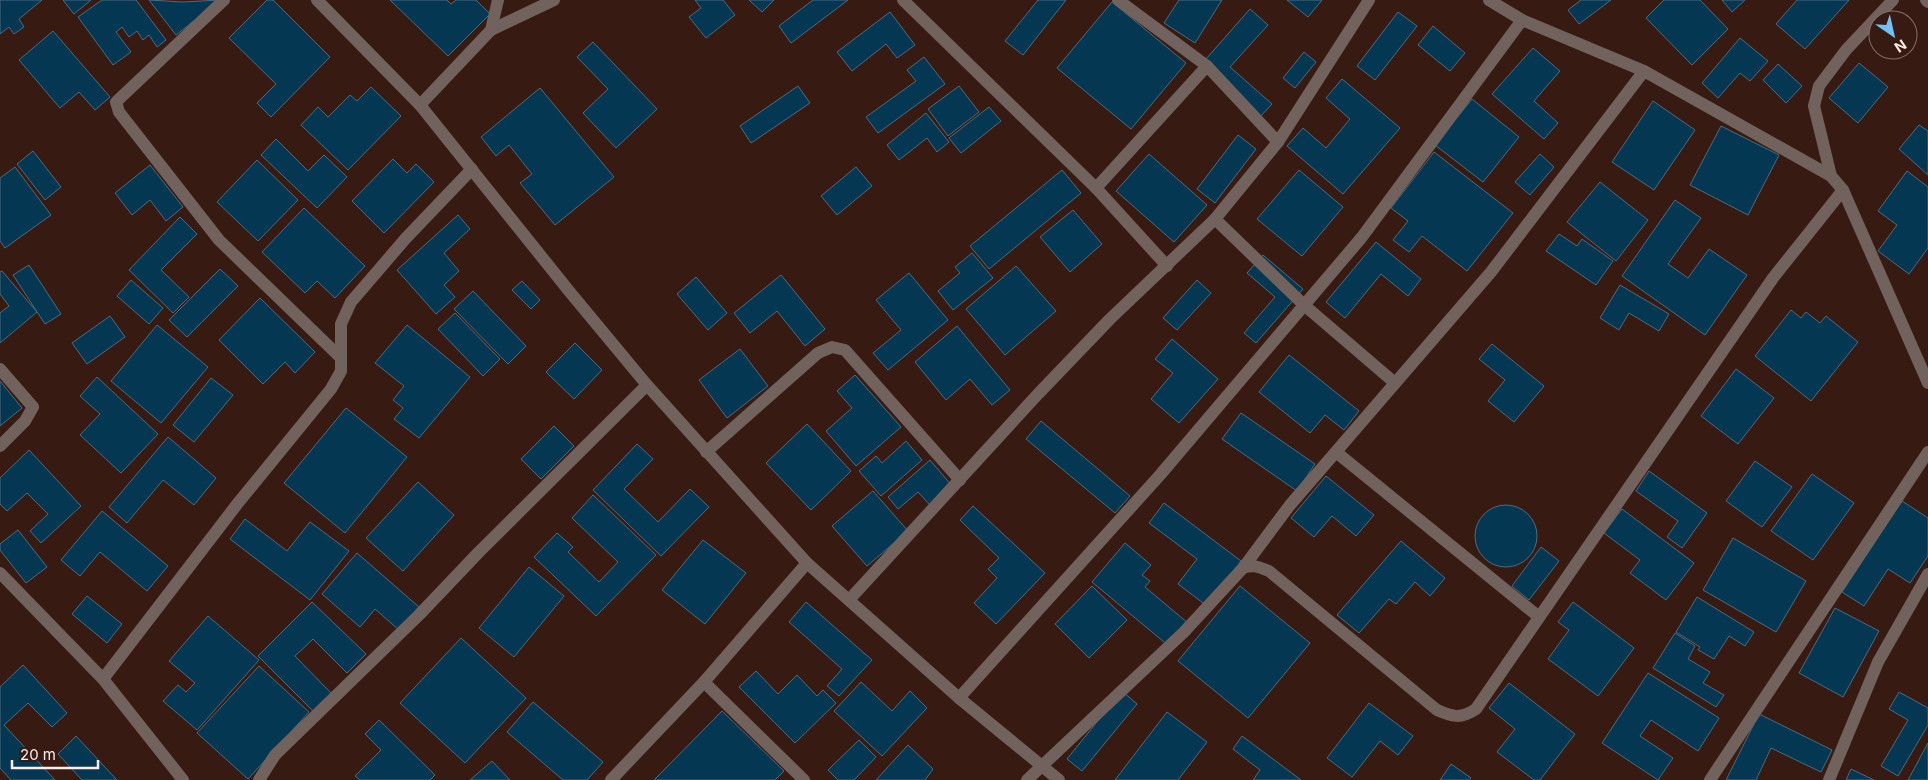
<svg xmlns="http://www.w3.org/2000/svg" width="1928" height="780" viewBox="0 0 1928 780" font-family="Inter,sans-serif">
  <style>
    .building { fill: #033752; stroke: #4e6b7f }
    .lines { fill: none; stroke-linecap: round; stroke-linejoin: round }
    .minor { stroke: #72625e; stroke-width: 12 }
  </style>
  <rect width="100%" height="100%" fill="#371b13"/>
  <g class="building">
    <polygon points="0,0 42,0 19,19 24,27 14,34 9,27 0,34"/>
    <polygon points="63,0 91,0 74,14"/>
    <polygon points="102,0 136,0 166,40 157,47 149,35 143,40 137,31 129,37 122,27 116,32 131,52 113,65 78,17"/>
    <polygon points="149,0 183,2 220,0 176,35"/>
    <polygon points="267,0 273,0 330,57 271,117 257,103 276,84 229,38"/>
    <polygon points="390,0 447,0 451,4 456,0 476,0 490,14 448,56"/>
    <polygon points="695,0 723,0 735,15 706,38 689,17 701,8"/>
    <polygon points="749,0 774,0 762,12"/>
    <polygon points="813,0 848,0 791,43 779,26"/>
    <polygon points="1038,0 1066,0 1023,55 1005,41"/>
    <polygon points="1179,0 1222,0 1195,43 1164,23"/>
    <polygon points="1287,0 1322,0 1308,17"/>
    <polygon points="1581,0 1611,0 1579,24 1568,10"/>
    <polygon points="1664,0 1700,0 1728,29 1692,65 1646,18"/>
    <polygon points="1722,0 1745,0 1732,12"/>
    <polygon points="1797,0 1849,0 1805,49 1776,24"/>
    <polygon points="1112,2 1186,63 1131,129 1057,68"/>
    <polygon points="1250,9 1268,25 1230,67 1272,104 1258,119 1199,67"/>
    <polygon points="890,12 915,45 897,58 886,44 852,71 837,52"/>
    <polygon points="1398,12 1417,26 1375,80 1357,66"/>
    <polygon points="1433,26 1465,53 1450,71 1418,45"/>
    <polygon points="53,31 110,97 95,110 79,92 60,108 19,60"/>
    <polygon points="1740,38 1768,61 1750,81 1740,73 1718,98 1702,83"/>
    <polygon points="593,42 657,109 616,148 583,113 608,89 577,57"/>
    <polygon points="1533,48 1560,71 1534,101 1558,123 1544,139 1492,94"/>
    <polygon points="1304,52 1316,62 1295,88 1283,78"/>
    <polygon points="924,57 945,84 878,133 866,117 916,81 907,70"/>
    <polygon points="1859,63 1888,87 1858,123 1829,98"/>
    <polygon points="1778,64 1802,86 1786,103 1763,80"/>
    <polygon points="1342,79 1400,128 1343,194 1287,146 1303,128 1326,148 1350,119 1326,98"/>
    <polygon points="798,86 810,103 751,143 740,126"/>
    <polygon points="959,86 979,112 948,136 928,109"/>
    <polygon points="371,87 401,116 348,170 301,125 318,107 328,117 350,95 357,101"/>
    <polygon points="540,88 614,177 555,225 520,183 532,174 509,145 496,156 481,137"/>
    <polygon points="1472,99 1519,137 1483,182 1435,145"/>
    <polygon points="1653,101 1695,130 1654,190 1612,162"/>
    <polygon points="989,107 1001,121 961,153 949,138"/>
    <polygon points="926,113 949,142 937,152 927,138 899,160 887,145"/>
    <polygon points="1919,125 1928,131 1928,175 1899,149"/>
    <polygon points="1721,126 1779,155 1748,215 1690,185"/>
    <polygon points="1238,135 1256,149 1215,203 1197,189"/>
    <polygon points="276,139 308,171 324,155 347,177 317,208 261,155"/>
    <polygon points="33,151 61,187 45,200 17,164"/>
    <polygon points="1434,152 1513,213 1467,271 1422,236 1409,252 1393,240 1408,221 1391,208"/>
    <polygon points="1149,154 1207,205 1174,242 1116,191"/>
    <polygon points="1540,154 1554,167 1530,195 1515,182"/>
    <polygon points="393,159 407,173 416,164 434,182 384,233 352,201"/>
    <polygon points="257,160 298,200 258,241 217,202"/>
    <polygon points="150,165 183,207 166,221 150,200 132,215 115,193"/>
    <polygon points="15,167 51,215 5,248 0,241 0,178"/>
    <polygon points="856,167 872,186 837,215 821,196"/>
    <polygon points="1062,170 1081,193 989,269 970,246"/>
    <polygon points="1299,170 1343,207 1302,256 1257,219"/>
    <polygon points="1907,171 1928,187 1928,248 1909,274 1878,251 1897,225 1878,211"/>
    <polygon points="1600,182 1648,220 1616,261 1567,222"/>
    <polygon points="1675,200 1701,218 1668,264 1688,278 1709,249 1747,275 1705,335 1622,276"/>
    <polygon points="304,208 365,266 335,298 317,281 305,293 262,252"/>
    <polygon points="1073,210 1102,244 1070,272 1040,237"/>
    <polygon points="458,215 470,229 444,253 459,271 444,285 455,297 436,314 397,270"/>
    <polygon points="180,217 197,234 161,270 189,297 173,313 129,270"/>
    <polygon points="1559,234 1577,246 1582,239 1613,261 1596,285 1546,251"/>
    <polygon points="1376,242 1421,279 1408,296 1381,274 1345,318 1326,302"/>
    <polygon points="972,253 993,278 953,310 938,291 960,273 955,267"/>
    <polygon points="1263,255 1303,289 1256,343 1244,333 1275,297 1247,273"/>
    <polygon points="29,265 61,314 45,324 13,275"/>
    <polygon points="1016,266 1056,311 1005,355 966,309"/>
    <polygon points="220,269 238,286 187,337 169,320"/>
    <polygon points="2,271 37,312 0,343 0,313 9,306 0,294 0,272"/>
    <polygon points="909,273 948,320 888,370 873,353 901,330 876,300"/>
    <polygon points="781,275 825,329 805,346 777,311 750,333 734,313"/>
    <polygon points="696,277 727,313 708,330 677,294"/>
    <polygon points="131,280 163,308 149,324 117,296"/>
    <polygon points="1197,280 1211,293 1177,330 1163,318"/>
    <polygon points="522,281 540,300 531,309 512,290"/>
    <polygon points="1620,285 1669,314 1659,331 1629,313 1619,330 1600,318"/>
    <polygon points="473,291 526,346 508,364 454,309"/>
    <polygon points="260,298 315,352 295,373 285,362 263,384 219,340"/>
    <polygon points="1791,310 1801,318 1806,312 1820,323 1826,316 1858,342 1811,401 1755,356"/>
    <polygon points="455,313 500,359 483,376 438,329"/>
    <polygon points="110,316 125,337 87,364 72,343"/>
    <polygon points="157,325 208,367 161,423 111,381"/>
    <polygon points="407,325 470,377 419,438 394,419 403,408 393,400 404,386 375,363"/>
    <polygon points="957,326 1010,390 992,405 970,379 946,400 915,362"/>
    <polygon points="1172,339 1218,379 1179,423 1151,399 1173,373 1155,359"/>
    <polygon points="575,343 602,370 574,399 546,372"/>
    <polygon points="1492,344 1544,386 1514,422 1488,401 1505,380 1479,359"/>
    <polygon points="740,349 768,386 727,418 699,380"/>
    <polygon points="1289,355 1359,411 1344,430 1325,415 1310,433 1259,392"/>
    <polygon points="1736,369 1774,398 1738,444 1701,416"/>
    <polygon points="855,375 901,427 856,466 826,431 852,408 837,391"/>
    <polygon points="97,377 158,434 121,473 80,435 100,414 80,396"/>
    <polygon points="211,378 233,395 194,442 173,425"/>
    <polygon points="0,381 22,408 0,426"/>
    <polygon points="346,408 407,457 345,533 284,483"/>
    <polygon points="1241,413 1315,464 1297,491 1222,439"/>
    <polygon points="1041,421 1130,496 1115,513 1026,439"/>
    <polygon points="807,424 851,471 811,510 766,463"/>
    <polygon points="554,426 574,446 541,479 521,459"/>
    <polygon points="168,437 216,478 194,505 163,480 127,523 109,507"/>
    <polygon points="906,441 922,460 881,496 859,471 876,456 882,463"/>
    <polygon points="637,444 653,459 624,489 658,522 690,489 709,507 661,556 593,490"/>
    <polygon points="29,450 81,506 41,543 30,531 48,514 27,493 7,511 0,504 0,478"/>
    <polygon points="930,460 952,486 930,505 918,492 898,509 888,497"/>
    <polygon points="1755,461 1792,487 1762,527 1726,501"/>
    <polygon points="1649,471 1707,513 1682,548 1667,537 1678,521 1636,491"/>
    <polygon points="1812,474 1854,503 1813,560 1771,531"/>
    <polygon points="1326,476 1374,515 1356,536 1332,516 1314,537 1291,518"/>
    <polygon points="418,482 454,515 403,571 366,538"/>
    <polygon points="873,491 908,531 867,566 832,526"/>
    <polygon points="593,495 656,555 596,616 534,557 557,533 573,547 568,552 599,582 618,562 572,518"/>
    <polygon points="1902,501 1928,518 1928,556 1910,583 1888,569 1864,606 1842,592"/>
    <polygon points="1164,503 1241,561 1207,606 1178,584 1197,559 1149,523"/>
    <circle cx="1506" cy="536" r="31"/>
    <polygon points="973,506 1045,573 996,624 974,603 997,578 988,569 999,558 960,520"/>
    <polygon points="1622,509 1694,563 1666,600 1630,573 1640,560 1604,533"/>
    <polygon points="102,511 168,566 147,591 100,552 80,576 61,560"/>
    <polygon points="245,519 287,551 310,522 349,551 310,600 230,539"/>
    <polygon points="18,530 47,567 26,583 0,550 0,544"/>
    <polygon points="1733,538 1806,581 1776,632 1703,590"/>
    <polygon points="703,540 746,573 705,624 662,590"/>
    <polygon points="1401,541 1445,578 1430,596 1415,582 1396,604 1389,599 1359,633 1337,615"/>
    <polygon points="1125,543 1151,565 1142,575 1150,581 1145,587 1189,624 1170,647 1092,582"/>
    <polygon points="1541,547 1559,561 1529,600 1512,586"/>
    <polygon points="357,553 419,607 399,630 375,609 360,627 322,594"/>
    <polygon points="529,567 564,596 514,657 479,628"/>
    <polygon points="1092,586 1127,620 1089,658 1055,624"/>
    <polygon points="1240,586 1310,643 1248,718 1178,661"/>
    <polygon points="87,596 122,624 107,643 72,614"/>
    <polygon points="1697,597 1754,632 1745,646 1729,636 1714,659 1698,650 1700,647 1676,632"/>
    <polygon points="312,602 366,654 347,673 313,639 295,656 333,695 315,713 258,656"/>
    <polygon points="806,602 872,660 839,696 827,686 842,669 789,622"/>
    <polygon points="1573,602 1634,648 1598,696 1548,659 1569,630 1558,622"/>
    <polygon points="1835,608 1879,631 1843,697 1799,673"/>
    <polygon points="208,616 259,660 197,730 163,701 178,685 186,692 195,683 169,661"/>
    <polygon points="1675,633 1695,646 1688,659 1710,672 1703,683 1724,695 1716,707 1653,668"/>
    <polygon points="461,638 526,698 465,763 400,703"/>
    <polygon points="23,665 67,713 52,727 28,703 4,725 55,780 11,780 0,768 0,687"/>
    <polygon points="259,666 309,712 248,779 197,733"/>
    <polygon points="756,671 778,694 797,675 817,696 823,690 836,703 795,743 739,687"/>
    <polygon points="1648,673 1719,718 1698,751 1651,720 1640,736 1673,758 1658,780 1602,743"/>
    <polygon points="861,682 892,711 910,691 927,708 882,756 834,711"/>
    <polygon points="1509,683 1575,734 1540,780 1534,780 1497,752 1515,729 1489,708"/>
    <polygon points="1122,691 1137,704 1082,771 1067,759"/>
    <polygon points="1899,692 1928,708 1928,725 1898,776 1881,766 1908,720 1889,709"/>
    <polygon points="533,702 603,762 587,780 563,780 507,732"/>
    <polygon points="1369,703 1413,736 1398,755 1380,741 1352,777 1327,758"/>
    <polygon points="722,711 784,771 775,780 654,780"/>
    <polygon points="1167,712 1207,742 1178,780 1115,780"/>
    <polygon points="1759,714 1832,750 1821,772 1771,748 1756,780 1726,780"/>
    <polygon points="379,720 435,775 430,780 360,780 355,776 381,750 365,734"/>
    <polygon points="76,736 117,780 82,780 58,754"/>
    <polygon points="1242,736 1301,780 1253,780 1260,770 1233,749"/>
    <polygon points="859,740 876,757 854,780 838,780 828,770"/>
    <polygon points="1928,743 1928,780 1908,780"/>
    <polygon points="908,745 933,769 925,780 876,780"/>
    <polygon points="492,761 510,780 470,780"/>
    <polygon points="1451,764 1471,778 1469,780 1440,780"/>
    <polygon points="1851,769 1874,780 1846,780"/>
  </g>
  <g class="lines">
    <g class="minor">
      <polyline points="224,0 116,102 119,112 219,240 341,358"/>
      <polyline points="317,0 420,105 569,291 647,385 807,563 959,698 1059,780"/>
      <polyline points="903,0 1096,188 1167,266"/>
      <polyline points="1118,0 1207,66 1278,142"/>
      <polyline points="1489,0 1522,20 1644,71 1831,176"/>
      <polyline points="1893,0 1846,50 1819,86 1814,106 1831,176 1843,190 1928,383"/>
      <polyline points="1926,0 1928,2"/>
      <polyline points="491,30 554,0"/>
      <polyline points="420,105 491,30 498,0"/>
      <polyline points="1096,188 1207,66"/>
      <polyline points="1215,219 1304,305 1395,383"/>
      <polyline points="0,369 33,407 25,421 0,446"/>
      <polyline points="706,452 818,353 832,347 845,350 960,480"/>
      <polyline points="1336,452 1539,617"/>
      <polyline points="1243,568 1290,505 1491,272 1644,71"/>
      <polyline points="0,573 103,679 183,780"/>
      <polyline points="849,600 1038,394 1110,319 1215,219 1278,142 1369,0"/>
      <polyline points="103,679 238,503 331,389 341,371 341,324 351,302 406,238 472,169"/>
      <polyline points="704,682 804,780"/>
      <polyline points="959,698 1160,475 1362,237 1522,20"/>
      <polyline points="259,780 275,755 419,615 478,553 647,385"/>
      <polyline points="611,780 704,682 807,563"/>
      <path d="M1027 780 1184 632 1243 568C1253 564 1259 567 1269 571L1437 710C1453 717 1461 719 1476 709L1773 278 1843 190"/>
      <polyline points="1710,780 1928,452"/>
      <polyline points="1829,780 1878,662 1928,574"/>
    </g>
  </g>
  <g transform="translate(1893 35) rotate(146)"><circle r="24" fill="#371b13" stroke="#866f68"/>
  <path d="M0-4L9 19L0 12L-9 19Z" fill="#71c1f5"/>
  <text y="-8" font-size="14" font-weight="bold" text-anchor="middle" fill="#fdece7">N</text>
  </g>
  <path d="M12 760v8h86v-8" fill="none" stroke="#fdece7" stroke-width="2.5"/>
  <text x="20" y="760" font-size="15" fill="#fdece7" stroke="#371b13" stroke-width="4" paint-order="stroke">20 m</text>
</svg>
